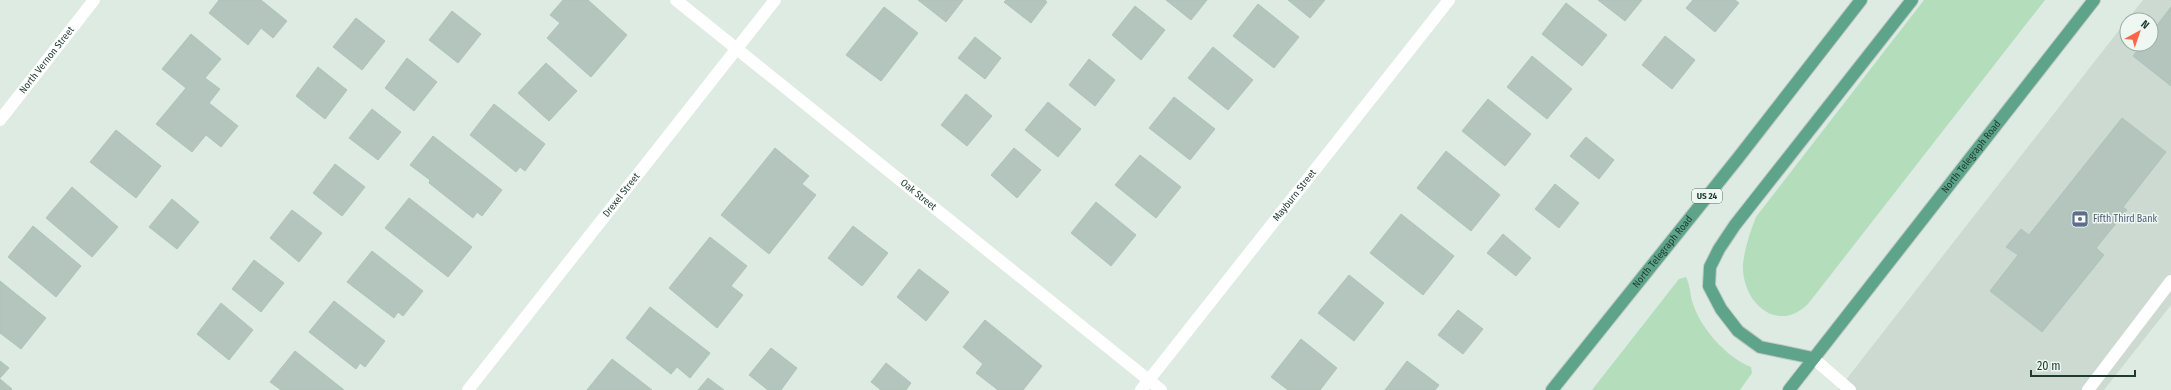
<svg xmlns="http://www.w3.org/2000/svg" width="2171" height="390" viewBox="0 0 2171 390" font-family="'Fira Sans Condensed',sans-serif">
  <style>
    .built { fill: #ccdad2 }
    .green { fill: #b4debb }
    .building { fill: #b3c5bc; stroke: #afc4ba }
    .lines { fill: none; stroke-linecap: round; stroke-linejoin: round }
    .primary-casing { stroke: #c0c8c5; stroke-width: 14 }
    .service { stroke: #fff; stroke-width: 12 }
    .minor { stroke: #fff; stroke-width: 12 }
    .primary { stroke: #5ea48b; stroke-width: 12 }
    .labels { text-anchor: middle; dominant-baseline: central; stroke-width: 3; stroke-linejoin: round; paint-order: stroke }
    .shield { fill: #eef7f2; stroke: #5c736a; stroke-width: 1 }
    .shield-label { font-size: 9px; font-weight: bold; fill: #1e3b30 }
    .street-label { font-size: 10px; fill: #1e3b30; stroke: #eef7f2 }
    .service-label { font-size: 10px; fill: #4e5e75; stroke: #eef7f2; text-anchor: start }
  </style>
  <rect width="100%" height="100%" fill="#ddebe3"/>
  <polygon class="built" points="2143,0 2171,0 2171,305 2104,390 1838,390 2127,20 2127,44 2151,44 2151,20 2127,20"/>
  <g class="green">
    <path d="M1924 0H2045L1808 304C1776 335 1741 301 1743 264 1745 247 1750 232 1756 217Z"/>
    <path d="M1686 277C1690 285 1690 293 1692 301 1700 328 1726 357 1751 367L1752 373 1740 390H1592L1679 279Z"/>
  </g>
  <g class="building">
    <polygon points="219,0 261,0 287,21 273,38 261,28 248,45 209,13"/>
    <polygon points="563,0 588,0 627,35 591,77 547,38 560,23 550,15"/>
    <polygon points="918,0 963,0 946,22"/>
    <polygon points="1006,0 1045,0 1047,2 1031,23 1004,2"/>
    <polygon points="1166,0 1207,0 1191,20"/>
    <polygon points="1288,0 1325,0 1310,18"/>
    <polygon points="1598,0 1642,0 1625,21"/>
    <polygon points="1693,0 1735,0 1739,3 1715,32 1686,8"/>
    <polygon points="1566,3 1607,35 1582,66 1542,34"/>
    <polygon points="1258,4 1299,37 1274,68 1233,36"/>
    <polygon points="1135,6 1165,30 1141,60 1112,35"/>
    <polygon points="884,7 918,33 881,81 846,55"/>
    <polygon points="2171,7 2171,86 2133,56 2142,44 2151,44 2151,33"/>
    <polygon points="452,11 481,34 458,63 429,40"/>
    <polygon points="356,18 385,41 362,70 333,47"/>
    <polygon points="191,34 221,59 205,78 220,89 209,103 238,126 221,147 206,135 192,152 156,124 186,88 162,69"/>
    <polygon points="1665,36 1695,60 1672,89 1642,65"/>
    <polygon points="975,37 1001,58 985,79 958,58"/>
    <polygon points="1213,47 1253,80 1228,110 1188,78"/>
    <polygon points="1532,56 1572,89 1547,119 1507,87"/>
    <polygon points="407,58 437,82 414,111 385,88"/>
    <polygon points="1089,59 1115,80 1095,106 1069,85"/>
    <polygon points="546,63 577,91 549,121 518,93"/>
    <polygon points="318,67 347,90 325,119 296,96"/>
    <polygon points="966,94 992,116 967,146 941,125"/>
    <polygon points="1174,97 1215,129 1190,160 1149,128"/>
    <polygon points="1488,99 1531,134 1505,166 1462,131"/>
    <polygon points="1048,102 1081,129 1058,157 1025,130"/>
    <polygon points="494,104 545,144 525,171 520,167 516,172 470,135"/>
    <polygon points="372,109 401,132 378,160 349,138"/>
    <polygon points="2122,118 2166,152 2123,207 2127,210 2096,248 2104,255 2042,332 1990,291 2018,255 2006,247 2021,229 2029,235"/>
    <polygon points="116,130 161,166 136,198 90,162"/>
    <polygon points="433,136 502,190 482,216 477,212 473,218 429,183 430,180 410,165"/>
    <polygon points="1586,137 1614,160 1599,179 1570,156"/>
    <polygon points="775,148 809,176 802,184 816,195 769,254 721,215"/>
    <polygon points="1014,148 1041,170 1017,198 991,175"/>
    <polygon points="1446,151 1500,195 1471,231 1417,188"/>
    <polygon points="1140,155 1181,187 1156,218 1115,185"/>
    <polygon points="335,164 365,187 342,216 313,193"/>
    <polygon points="1555,184 1579,203 1559,228 1535,209"/>
    <polygon points="72,187 118,227 92,257 46,218"/>
    <polygon points="409,198 472,247 448,277 385,228"/>
    <polygon points="172,199 199,222 177,249 149,227"/>
    <polygon points="1096,202 1136,235 1111,266 1071,233"/>
    <polygon points="292,210 322,233 299,262 270,238"/>
    <polygon points="1401,214 1454,256 1423,295 1370,253"/>
    <polygon points="33,226 81,266 56,297 8,257"/>
    <polygon points="853,226 888,253 862,286 828,258"/>
    <polygon points="1503,234 1531,258 1516,276 1487,253"/>
    <polygon points="710,237 747,266 731,286 743,295 717,328 669,288"/>
    <polygon points="372,251 423,291 403,316 398,312 394,318 347,282"/>
    <polygon points="254,260 284,283 261,312 232,289"/>
    <polygon points="919,269 949,292 926,321 897,297"/>
    <polygon points="1349,275 1384,303 1354,341 1318,313"/>
    <polygon points="0,281 46,318 21,349 0,333"/>
    <polygon points="334,301 385,341 365,367 360,363 356,369 309,332"/>
    <polygon points="221,303 253,330 229,360 197,334"/>
    <polygon points="650,307 710,353 690,378 677,367 671,374 626,338"/>
    <polygon points="1458,310 1483,329 1463,354 1438,335"/>
    <polygon points="985,320 1042,366 1023,390 998,390 976,373 983,364 963,347"/>
    <polygon points="1301,339 1337,368 1320,390 1288,390 1271,377"/>
    <polygon points="771,348 797,368 781,390 768,390 749,375"/>
    <polygon points="295,351 344,390 281,390 270,382"/>
    <polygon points="612,359 652,390 587,390"/>
    <polygon points="0,361 9,368 0,378"/>
    <polygon points="1407,361 1439,385 1435,390 1385,390"/>
    <polygon points="886,363 911,383 906,390 881,390 871,382"/>
    <polygon points="708,378 724,390 698,390"/>
    <polygon points="0,379 12,389 11,390 0,390"/>
  </g>
  <g class="lines">
    <g class="primary-casing">
      <g id="primary">
        <polyline points="1813,358 1760,347 1738,331 1721,309 1709,286 1710,267 1719,249 1735,225 1912,0"/>
        <path id="s5" d="M1552 390 1738 158 1861 0"/>
        <path id="s6" d="M1789 390 2094 0"/>
      </g>
    </g>
    <polyline class="service" points="2088,390 2171,281"/>
    <g class="minor">
      <path id="s1" d="M676 0 1161 390"/>
      <path id="s2" d="M0 120 94 0"/>
      <polyline points="1813,358 1850,390"/>
      <path id="s3" d="M468 390 775 0"/>
      <path id="s4" d="M1141 390 1449 0"/>
    </g>
    <use href="#primary" class="primary"/>
  </g>
  <defs>
    <g id="bank-square" transform="scale(0.9)"><rect x="-9" y="-9" width="18" height="18" rx="4" fill="#5c6f8a" stroke="#eef7f2"/><path d="M-6-4H6V4H-6ZM0-2.3a2.3 2.3 0 1 0 0 4.6a2.3 2.3 0 1 0 0-4.6Z" fill="#fff"/></g>
  </defs>
  <g fill-rule="evenodd">
    <use href="#bank-square" x="2080" y="219"/>
  </g>
  <g class="labels">
    <rect class="shield" x="1692" y="189" width="30" height="14" rx="3"/>
    <g class="shield-label">
      <text x="1707" y="196">US 24</text>
    </g>
    <g class="street-label">
      <text stroke="none"><textPath href="#s2" startOffset="76">North Vernon Street</textPath></text>
      <text stroke="none"><textPath href="#s6" startOffset="296">North Telegraph Road</textPath></text>
      <text stroke="none"><textPath href="#s1" startOffset="311">Oak Street</textPath></text>
      <text stroke="none"><textPath href="#s4" startOffset="248">Mayburn Street</textPath></text>
      <text stroke="none"><textPath href="#s3" startOffset="248">Drexel Street</textPath></text>
      <text stroke="none"><textPath href="#s5" startOffset="177">North Telegraph Road</textPath></text>
    </g>
    <g class="service-label">
      <text x="2093" y="219">Fifth Third Bank</text>
    </g>
  </g>
  <g transform="translate(2139 32) rotate(40)"><circle r="19" fill="#eef7f2" stroke="#9baca4"/>
  <path d="M0-3L7 15L0 10L-7 15Z" fill="#fc654a"/>
  <text y="-6" font-size="11" font-weight="bold" text-anchor="middle" fill="#1e3b30">N</text>
  </g>
  <path d="M2031 370v6h104v-6" fill="none" stroke="#1e3b30" stroke-width="2"/>
  <text x="2037" y="370" font-size="12" fill="#1e3b30" stroke="#eef7f2" stroke-width="3" paint-order="stroke">20 m</text>
</svg>
